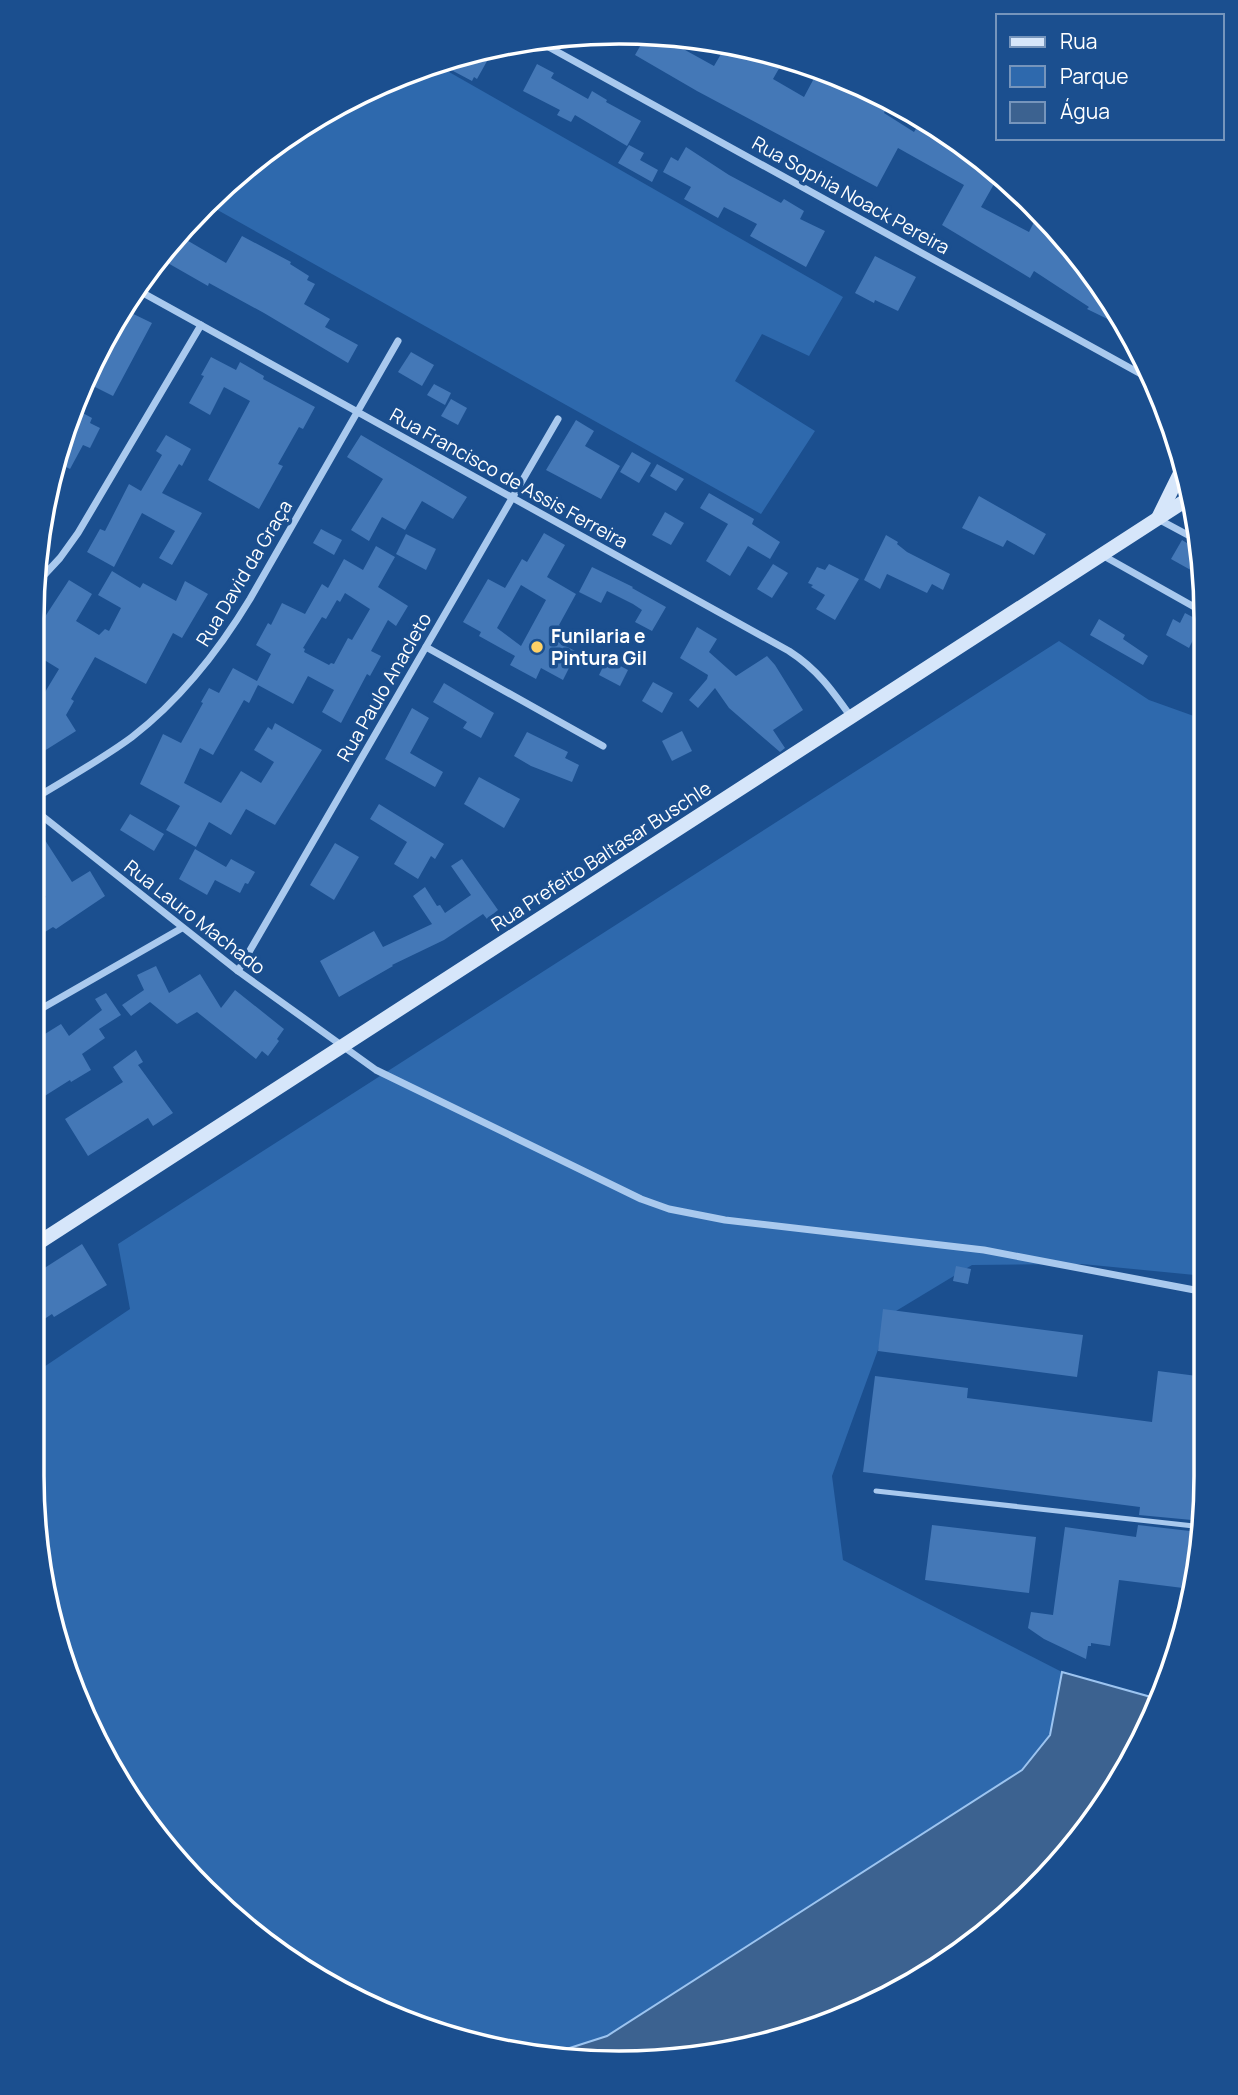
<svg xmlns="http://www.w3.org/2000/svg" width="1238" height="2095" viewBox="0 0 1238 2095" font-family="Manrope,sans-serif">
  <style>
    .green { fill: #2e69ad }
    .water { fill: #3c6290; stroke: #9cc4f0; stroke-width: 2 }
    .building { fill: #4478b7; fill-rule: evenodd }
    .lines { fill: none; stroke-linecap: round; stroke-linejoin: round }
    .service { stroke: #a9c9ee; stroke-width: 5 }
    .minor { stroke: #a9c9ee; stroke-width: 7 }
    .secondary { stroke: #d6e6fa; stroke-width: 14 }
    .poi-dot { fill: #ffd166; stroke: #1b4f8f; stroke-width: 2.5 }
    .labels { text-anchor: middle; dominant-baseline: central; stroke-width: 7; stroke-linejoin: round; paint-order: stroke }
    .street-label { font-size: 19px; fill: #fff; stroke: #1b4f8f }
    .poi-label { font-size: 19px; font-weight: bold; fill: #fff; stroke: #1b4f8f; text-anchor: start }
    .rim { fill: none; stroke: #fff; stroke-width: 3.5 }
  </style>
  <rect width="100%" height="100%" fill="#1b4f8f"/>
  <g class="green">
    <polygon points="435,64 843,297 809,356 762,334 735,381 815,431 761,514 205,203 293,130 395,76"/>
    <polygon points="1059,641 1149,700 1205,720 1205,1276 1082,1264 972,1265 891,1314 832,1476 843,1560 1062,1672 1050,1735 1022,1770 607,2036 554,2053 431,2032 292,1964 153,1833 63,1664 32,1476 32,1375 130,1309 118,1244"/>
  </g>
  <polygon class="water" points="1062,1672 1158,1699 1107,1803 976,1942 807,2032 619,2063 554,2053 607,2036 1022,1770 1050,1735"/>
  <g class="building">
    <polygon points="647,34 670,36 667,40 714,66 728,42 748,52 750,48 785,58 773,79 804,97 819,69 844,76 870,90 866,97 886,109 884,113 914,132 922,119 951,135 998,177 981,207 1029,232 1039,212 1061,231 1130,330 1087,309 1089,307 1034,271 1030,278 942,225 964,185 898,148 877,187 697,91 635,55"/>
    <polygon points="496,45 477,79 474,77 472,81 438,63"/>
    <polygon points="537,64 554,73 551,78 588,99 592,91 607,100 606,102 641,121 627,146 575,115 571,122 557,115 560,110 523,91"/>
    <polygon points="629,145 644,153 640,160 658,170 652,182 618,163"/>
    <polygon points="686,147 729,175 781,203 784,199 804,211 800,219 825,231 806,267 750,236 757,224 724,207 718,218 684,199 691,187 663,172 671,157 678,161"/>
    <polygon points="178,235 226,263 242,236 291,262 290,264 309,276 307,280 315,284 304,304 330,319 325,327 358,345 348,363 264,313 209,283 208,286 159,258"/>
    <polygon points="875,256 916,277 898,311 875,300 874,303 855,293"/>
    <polygon points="123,309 152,323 113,396 91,385 122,329 115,325"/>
    <polygon points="411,352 434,365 422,386 398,372"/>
    <polygon points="211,357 236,370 240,362 264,376 263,379 315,407 303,429 299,427 278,464 283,466 259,509 208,480 250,401 224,387 210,415 189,403 204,376 201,375"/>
    <polygon points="434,384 451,393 445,405 427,395"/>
    <polygon points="451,399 467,408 458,425 441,416"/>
    <polygon points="79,411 92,418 90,423 100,428 90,448 83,445 70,469 56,462 61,437 73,416 76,416"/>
    <polygon points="576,420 594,431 585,446 620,466 601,499 546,470"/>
    <polygon points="166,435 191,449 182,466 179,464 162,493 202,513 172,565 159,558 175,531 142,513 114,567 87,552 100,529 105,531 129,484 141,491 162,455 156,451"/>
    <polygon points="361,435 467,497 453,519 422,501 405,530 382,517 369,541 351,530 383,479 347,457"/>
    <polygon points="632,452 651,463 639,483 620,472"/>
    <polygon points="657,464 684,479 676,491 650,476"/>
    <polygon points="709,493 754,519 752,524 780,542 770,559 748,546 730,576 706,561 728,524 700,508"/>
    <polygon points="979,496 1046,534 1034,555 1007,540 1003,547 962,528"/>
    <polygon points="665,512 684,523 671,545 652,535"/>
    <polygon points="321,529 342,540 334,555 313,543"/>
    <path d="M544 533 565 545 547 577 576 594 559 625 563 628 556 641 577 652 563 680 541 668 536 679 510 665 515 656 479 636 481 632 463 622 488 579 505 588 522 559 527 562ZM521 585 546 600 521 646 497 628Z"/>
    <polygon points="406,534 436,549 426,570 396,554"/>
    <polygon points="886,535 898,542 897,544 907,552 950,574 943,590 932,584 927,593 887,574 880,589 864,580"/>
    <polygon points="1182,540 1200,551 1205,578 1171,559"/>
    <path d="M376 546 395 557 378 587 408 606 396 626 388 620 371 651 381 656 370 676 367 674 341 723 322 712 334 690 308 676 293 704 258 685 249 703 244 700 213 755 200 748 184 783 221 803 241 771 261 783 274 762 254 750 268 727 272 730 275 723 322 750 275 825 246 809 231 835 209 822 196 847 166 830 180 806 140 784 163 734 181 743 203 703 201 702 209 688 219 693 233 668 257 681 271 654 256 645 268 623 271 625 282 603 305 614 322 584 328 588 344 559 363 570ZM345 593 370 609 352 640 348 638 334 664 331 663 329 665 304 652 305 649 303 648 322 617 326 619 337 600 340 602Z"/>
    <polygon points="773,564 788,573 772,598 757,589"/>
    <polygon points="829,564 859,579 835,620 816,609 825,595 811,587 813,585 808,583 817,567 825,570"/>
    <polygon points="592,567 633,587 632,588 666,607 652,631 635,622 642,610 633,604 607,591 601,603 579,592"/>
    <polygon points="112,571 140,588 143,583 176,601 185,581 208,594 182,638 173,633 146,684 95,657 71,699 74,701 66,715 76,731 33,758 33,691 39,702 59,669 41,658 42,654 33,649 33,635 69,580 92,594 76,621 99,635 105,629 109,631 121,608 98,595"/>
    <polygon points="1185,613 1202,622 1189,648 1166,635 1173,619 1180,623"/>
    <polygon points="1099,619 1125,635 1123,639 1148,656 1143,665 1090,635"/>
    <polygon points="697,627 717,639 709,652 736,676 767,656 775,665 803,710 773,730 785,748 780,752 729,708 715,688 698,708 689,700 707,679 708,675 680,658"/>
    <polygon points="607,659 628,670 620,686 599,675"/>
    <polygon points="653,682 673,693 662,713 642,701"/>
    <polygon points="444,683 494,713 481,738 463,728 467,722 433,702"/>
    <polygon points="412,708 429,718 410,753 443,772 435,787 385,759"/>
    <polygon points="682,731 692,751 672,761 662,741"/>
    <polygon points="527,732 568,752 565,758 579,765 572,782 531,766 514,756"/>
    <polygon points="479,777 520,799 504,828 464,804"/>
    <polygon points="379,804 444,844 435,859 431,856 418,879 394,864 407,842 370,819"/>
    <polygon points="130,814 164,834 154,851 120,830"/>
    <polygon points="32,820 72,882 90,871 105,896 56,929 53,927 32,940 32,905 46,897 32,877"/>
    <polygon points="335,843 359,857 334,900 310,885"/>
    <polygon points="195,849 226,867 231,859 255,872 248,884 245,883 240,893 215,880 207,895 179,879"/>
    <polygon points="462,859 498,910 487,919 483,914 444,940 392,965 393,966 339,997 320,961 374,931 383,947 432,924 413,896 425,887 437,906 440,905 445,913 471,895 451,866"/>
    <polygon points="156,966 169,993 200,974 221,1008 235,990 284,1029 277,1039 279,1041 268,1056 262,1051 256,1059 197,1012 177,1024 150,1002 131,1016 122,1005 144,990 137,975"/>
    <polygon points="106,993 121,1015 99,1029 105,1038 82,1054 91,1070 71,1082 70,1080 32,1104 32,1042 61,1024 69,1036 102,1010 95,999"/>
    <polygon points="136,1050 143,1062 138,1065 173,1113 153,1126 148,1118 88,1156 65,1119 123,1082 113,1067"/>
    <polygon points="82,1244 107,1285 54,1317 52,1314 32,1327 32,1276"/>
    <polygon points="956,1266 971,1269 968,1284 953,1281"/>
    <polygon points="883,1309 1083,1335 1077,1377 878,1351"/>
    <polygon points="1158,1371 1205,1377 1205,1414 1200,1455 1205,1455 1205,1457 1202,1488 1196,1487 1192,1520 1139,1515 1140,1507 863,1472 875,1376 968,1388 967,1398 1152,1422"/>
    <polygon points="932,1525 1036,1537 1029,1593 925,1580"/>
    <polygon points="1138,1525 1190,1531 1183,1588 1119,1580 1110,1646 1091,1643 1091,1646 1088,1646 1086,1659 1044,1639 1028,1628 1031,1612 1053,1615 1065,1527 1136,1537"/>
  </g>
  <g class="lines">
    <polyline class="service" points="876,1491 1203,1527"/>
    <g class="minor">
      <polyline points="536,40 1150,379"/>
      <path d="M134 288 789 651C817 669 832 690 851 717"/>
      <polyline points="1158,519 1199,541"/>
      <polyline points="1102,555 1205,613"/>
      <polyline points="33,587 60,558 78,533 201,325"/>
      <polyline points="426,647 603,746"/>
      <path d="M32 800C66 779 101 760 132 737 181 699 218 652 250 599L398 341"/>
      <polyline points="32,808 238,971 376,1070 641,1199 669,1209 725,1220 984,1250 1205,1292"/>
      <polyline points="238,971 558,419"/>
      <polyline points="32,1014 182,928"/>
    </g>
    <g class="secondary">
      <polyline points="1158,518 1185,463"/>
      <polyline points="32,1247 1191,497"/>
    </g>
  </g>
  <circle class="poi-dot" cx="537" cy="647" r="7"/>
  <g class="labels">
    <g class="street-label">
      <text transform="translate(851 195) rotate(29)">Rua Sophia Noack Pereira</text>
      <text transform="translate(509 478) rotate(29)">Rua Francisco de Assis Ferreira</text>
      <text transform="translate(244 573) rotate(-59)">Rua David da Graça</text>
      <text transform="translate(384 687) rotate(-60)">Rua Paulo Anacleto</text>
      <text transform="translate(601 856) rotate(-33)">Rua Prefeito Baltasar Buschle</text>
      <text transform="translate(195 917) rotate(38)">Rua Lauro Machado</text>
    </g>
    <g class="poi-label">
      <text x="551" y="636">Funilaria e<tspan x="551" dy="22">Pintura Gil</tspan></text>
    </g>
  </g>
  <path d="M0 0H1238V2095H0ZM619 44H619A575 575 0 0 1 1194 619V1476A575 575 0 0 1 619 2051H619A575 575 0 0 1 44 1476V619A575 575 0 0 1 619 44Z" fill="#1b4f8f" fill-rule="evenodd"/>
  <path class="rim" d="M619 44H619A575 575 0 0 1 1194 619V1476A575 575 0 0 1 619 2051H619A575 575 0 0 1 44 1476V619A575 575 0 0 1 619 44Z"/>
  <rect x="996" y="14" width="228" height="126" fill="#1b4f8f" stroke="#7695bc" stroke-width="2"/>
  <rect x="1010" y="37" width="35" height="10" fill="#d6e6fa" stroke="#7695bc" stroke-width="2"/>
  <text x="1060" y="49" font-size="21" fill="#ffffff">Rua</text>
  <rect x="1010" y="66" width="35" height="21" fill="#2e69ad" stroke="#7695bc" stroke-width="2"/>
  <text x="1060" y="84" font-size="21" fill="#ffffff">Parque</text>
  <rect x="1010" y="102" width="35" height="21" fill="#3c6290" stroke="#7695bc" stroke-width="2"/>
  <text x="1060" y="119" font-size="21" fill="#ffffff">Água</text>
</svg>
